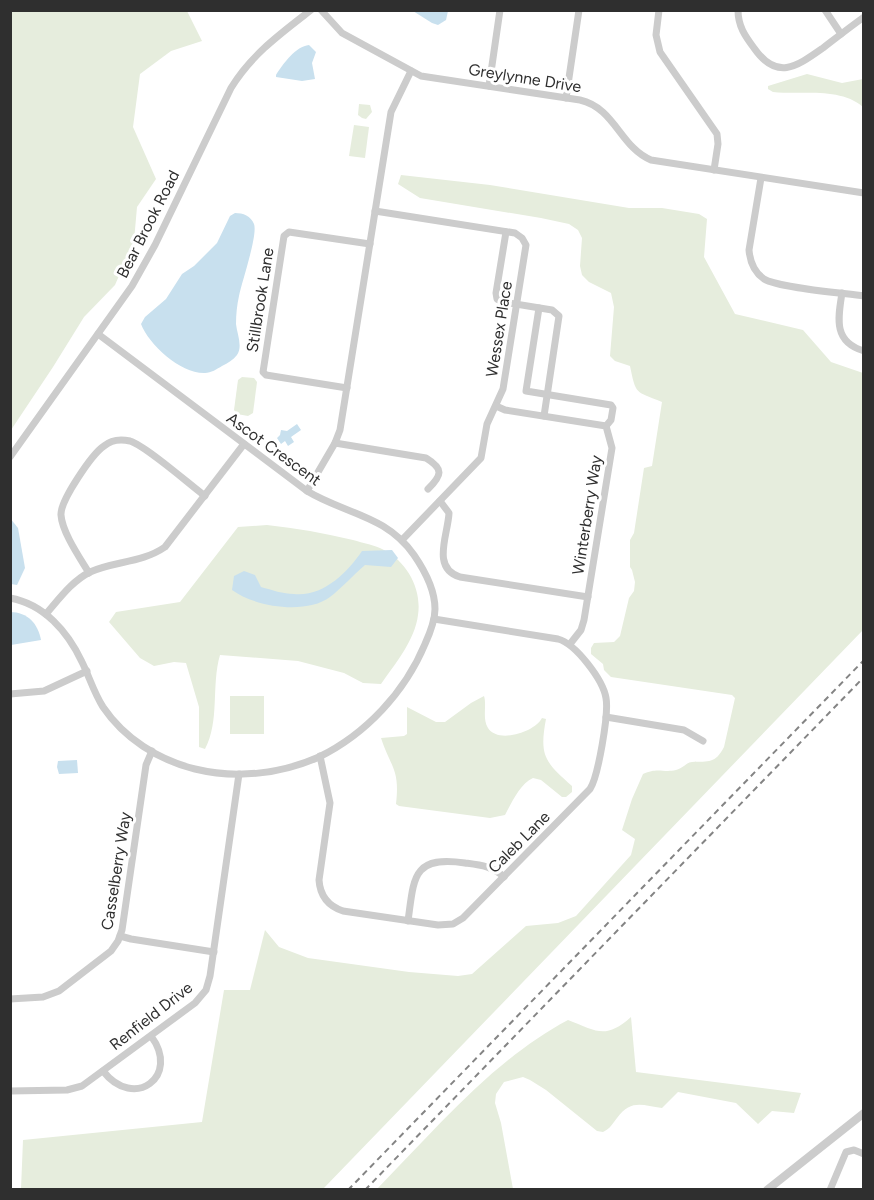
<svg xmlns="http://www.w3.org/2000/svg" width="874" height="1200" viewBox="0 0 874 1200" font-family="Figtree,sans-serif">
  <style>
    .green { fill: #e6eddd }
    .water { fill: #c8e0ee }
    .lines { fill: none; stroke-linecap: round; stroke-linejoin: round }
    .minor { stroke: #ccc; stroke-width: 7 }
    .tertiary { stroke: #ccc; stroke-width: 8 }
    .rail { stroke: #848484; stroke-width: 2; stroke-dasharray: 6 4.5; stroke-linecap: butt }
    .labels { text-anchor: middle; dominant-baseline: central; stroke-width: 6; stroke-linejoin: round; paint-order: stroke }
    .street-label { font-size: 16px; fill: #2f2f2f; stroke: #fff }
  </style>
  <rect width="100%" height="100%" fill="#fff"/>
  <g class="green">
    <polygon points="11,10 187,11 202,41 171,51 140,74 133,127 156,179 137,207 134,241 115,285 84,317 53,367 11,430"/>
    <path d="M807 74 842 83 863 79V107C840 87 802 95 773 92L768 89V86Z"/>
    <polygon points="359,104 370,105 372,112 366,119 362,118 358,115"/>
    <polygon points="354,125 369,127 365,158 349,156"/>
    <path d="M401 175 490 185 629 208H662L699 214 707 219 704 257 735 314 803 330 831 362 863 373V630L323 1189H21L23 1140 202 1122 224 990H250L265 930 279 947 308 958 409 972 458 976 472 974 526 926 558 923 576 916 631 855 635 839 622 830 632 799 643 774C658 767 663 773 676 770 682 769 687 762 692 762 709 761 715 764 724 747L735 698 732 695 611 677 604 670 603 664 591 654V648L594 643 614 642 620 636 629 598 634 591 635 582 632 570 630 567V540L634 533 644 468 652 466 662 402C635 391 636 395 630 366L615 361 610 356 614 307 611 293 589 282 582 275 580 266 582 238 578 230 569 224 541 218 420 198 398 184Z"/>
    <polygon points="242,377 254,378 257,382 253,413 248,416 237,414 234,410 238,380"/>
    <path d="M267 525C296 528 324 533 353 540 363 543 375 545 384 550 407 562 422 589 418 615 415 640 395 664 381 684L363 683 344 673 298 661 220 655C211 686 220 721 205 749L199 747V707L186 663 174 662 154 666 140 658 109 622 116 612 180 602 238 527Z"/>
    <rect x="230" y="696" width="34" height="38"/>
    <path d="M484 696C487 705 482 719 488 728 498 744 535 732 542 718L546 719C539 756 545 762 572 786V792L566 797H562L541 780 533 778C520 784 512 802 505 815L490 818 399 806 396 804C400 769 391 768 381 738L404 736 407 734V707L436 722H445L471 703Z"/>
    <path d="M631 1017 636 1072 801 1093 794 1113 772 1111 758 1124 736 1103 678 1092 662 1108C642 1105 631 1099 617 1118 612 1124 611 1128 603 1132L597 1131 546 1090 530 1080 523 1077 504 1082 496 1094 495 1103 501 1123 513 1189H377C436 1129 493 1060 568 1020 597 1031 605 1040 631 1017Z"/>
  </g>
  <g class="water">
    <polygon points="413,11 448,11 446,20 438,25 432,23"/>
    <path d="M309 45 316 52 312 63 315 79 302 81 276 77V75C283 64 296 46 309 45Z"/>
    <path d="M235 213C243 213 251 216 254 224 258 235 242 281 239 296 237 305 236 314 236 324 237 334 243 346 237 355 233 360 228 363 222 366 217 369 211 373 205 373 181 374 149 345 141 324L145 317 166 299 182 274 194 266 217 243 230 216Z"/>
    <polygon points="297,424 301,430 291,437 294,442 288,446 285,441 281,444 277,438 280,435 281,430 287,431"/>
    <polygon points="10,518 18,528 25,568 17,585 11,584"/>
    <path d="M392 550 398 558 391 567 365 565C353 575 342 588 330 597 306 615 255 607 232 590L234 576 244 571 255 575 261 587C272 590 283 594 294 594 323 597 347 573 362 551Z"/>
    <path d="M10 612C28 612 38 624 41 640L11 645Z"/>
    <polygon points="77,760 78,773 59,774 57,767 58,761"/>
  </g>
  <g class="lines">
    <g class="minor">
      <path d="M321 10 342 33 421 76 580 100C615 108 620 147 651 160L864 193"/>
      <polyline points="659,10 656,35 660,52 717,134 718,144 714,170"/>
      <path d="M738 10C738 26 745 36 754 48 777 81 796 67 823 48 836 38 850 27 864 17"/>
      <polyline points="825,10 841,34"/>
      <polyline points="489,86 500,10"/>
      <polyline points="566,98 579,10"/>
      <path d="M761 178 749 250C750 262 754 272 764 279 779 288 843 293 864 296"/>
      <polyline points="375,211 515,233 522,238 526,245 503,389 487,424 481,458 402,540"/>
      <polyline points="506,232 496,293 497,299 503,302 552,310 559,316 544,416"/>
      <path d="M842 293C838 318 833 342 864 351"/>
      <polyline points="539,308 526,391 611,405 613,408 611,420 606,426"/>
      <polyline points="347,388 266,375 263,372 284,236 289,232 370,244"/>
      <polyline points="496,406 505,410 606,426 612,448 584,620 581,630 570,644"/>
      <path d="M335 443 426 458C444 469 442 475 428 489"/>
      <path d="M10 457 132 286 155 245 231 88C251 55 280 34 311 10"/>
      <polyline points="307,491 335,443 340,430 391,112 411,71"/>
      <path d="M440 501 449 513C448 535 431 568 460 577L588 597"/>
      <path d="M89 573C80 558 62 532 61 515 60 501 92 454 104 446 111 440 121 439 130 441 146 446 189 484 205 496"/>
      <path d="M10 598C44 604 68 632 82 662 89 676 94 693 103 707 124 738 158 760 195 769 236 779 281 774 319 757 366 734 405 692 425 644 430 633 435 621 435 609 435 589 425 571 414 555 386 515 345 514 307 491L98 334"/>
      <path d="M46 614C59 599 72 581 90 572 114 561 142 563 165 547L244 444"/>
      <polyline points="10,694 44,691 87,671"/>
      <polyline points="606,717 684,730 703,741"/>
      <path d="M320 756 330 803 319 880C320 895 328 906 343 911L438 925 453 924 463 918 590 789C598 777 609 714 606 698 603 680 576 644 558 639L434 619"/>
      <path d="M408 921C414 878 412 855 465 863 480 865 492 866 504 877"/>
      <polyline points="120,936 131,939 214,952"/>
      <polyline points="10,999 43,997 59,991 111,951 118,941 122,930 146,765 152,751"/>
      <path d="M103 1071C134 1111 181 1076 151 1036"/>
      <polyline points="10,1091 67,1090 82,1086 195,1003 206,990 210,976 239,774"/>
      <polyline points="830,1190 846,1152 854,1150 864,1154"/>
    </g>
    <polyline class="tertiary" points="767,1190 864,1113"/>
    <g class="rail">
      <polyline points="348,1190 864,660"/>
      <polyline points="365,1190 864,677"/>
    </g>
  </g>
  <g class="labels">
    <g class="street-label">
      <text transform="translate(525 78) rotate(9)">Greylynne Drive</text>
      <text transform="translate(148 224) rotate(-63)">Bear Brook Road</text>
      <text transform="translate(260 300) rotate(-81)">Stillbrook Lane</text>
      <text transform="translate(499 329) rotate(-81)">Wessex Place</text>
      <text transform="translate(274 449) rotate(36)">Ascot Crescent</text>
      <text transform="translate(587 515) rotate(-81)">Winterberry Way</text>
      <text transform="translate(519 842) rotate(-45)">Caleb Lane</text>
      <text transform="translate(116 871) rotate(-81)">Casselberry Way</text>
      <text transform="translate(151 1016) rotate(-38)">Renfield Drive</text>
    </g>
  </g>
  <rect width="874" height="1200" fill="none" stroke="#2f2f2f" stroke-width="24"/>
</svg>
